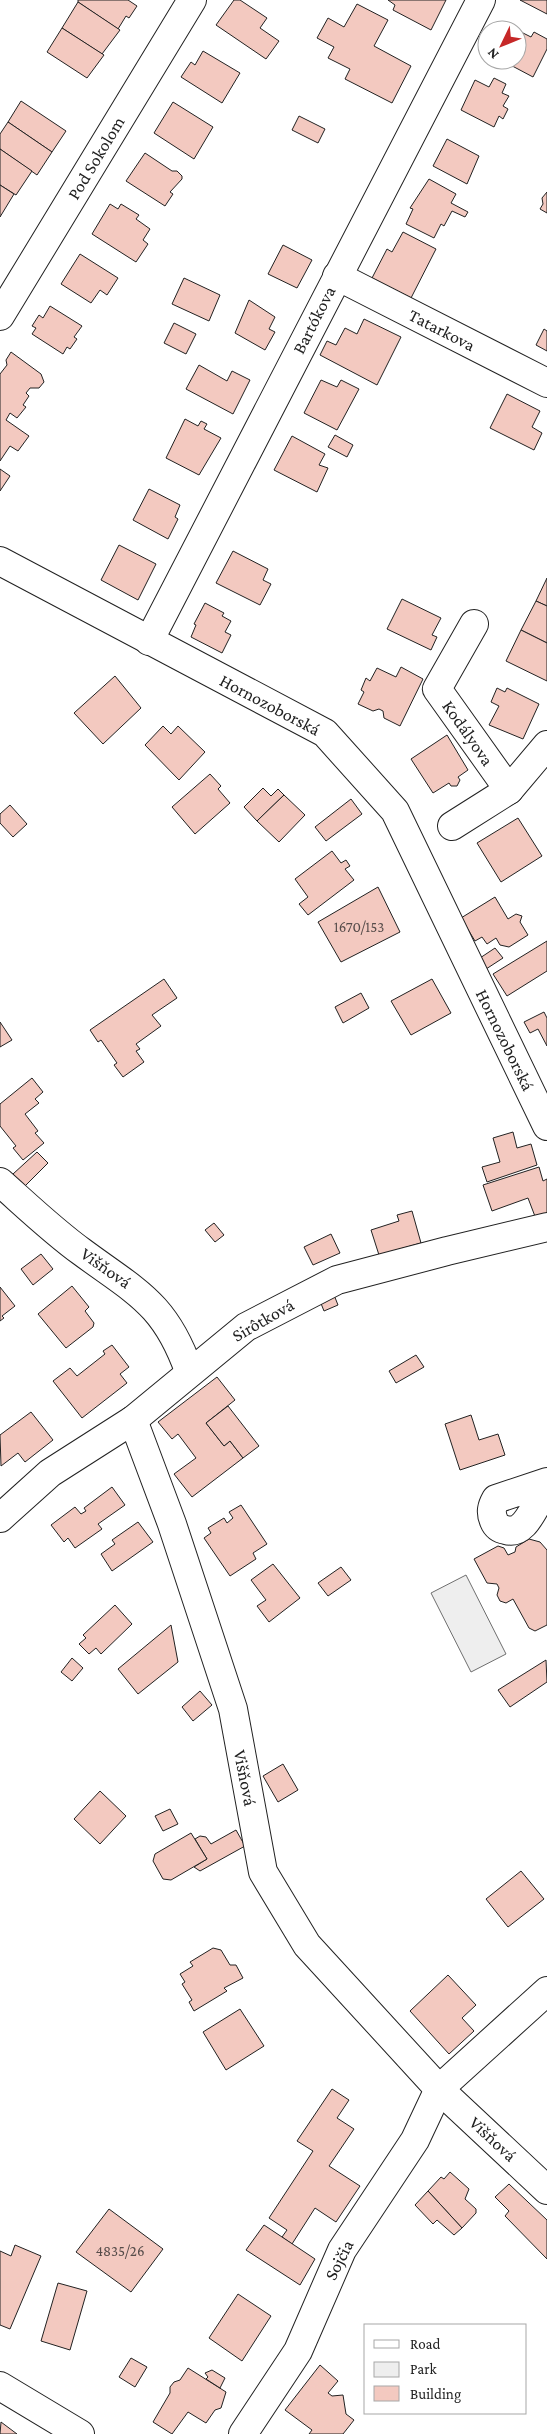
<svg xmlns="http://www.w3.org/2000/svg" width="547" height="2434" viewBox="0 0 547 2434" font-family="'Crimson Pro',serif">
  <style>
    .green { fill: #eee; stroke: #6f6f6f }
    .building { fill: #f3c9c0; stroke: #222 }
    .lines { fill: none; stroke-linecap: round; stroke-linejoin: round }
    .minor-casing { stroke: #222; stroke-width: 30 }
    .minor { stroke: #fff; stroke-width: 28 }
    .labels { text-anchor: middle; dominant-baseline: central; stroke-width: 4; stroke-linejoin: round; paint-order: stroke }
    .number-label { font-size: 15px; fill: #564c4a }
    .street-label { font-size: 18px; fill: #222; stroke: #fff }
  </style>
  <rect width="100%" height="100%" fill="#fff"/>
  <polygon class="green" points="466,1575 506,1654 471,1672 431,1593"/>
  <g class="building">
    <polygon points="78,0 128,0 137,6 129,18 126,16 118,29 78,2"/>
    <polygon points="234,0 240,0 267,18 260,28 279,41 266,59 216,25"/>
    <polygon points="388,0 446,0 431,30 393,10 395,5"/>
    <polygon points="520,0 547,0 547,14"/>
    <polygon points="78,2 120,30 102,54 62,28"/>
    <polygon points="357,4 388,20 374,46 411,66 392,103 345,79 350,69 328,58 334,47 317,38 328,18 344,27"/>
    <polygon points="504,23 517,30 500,30"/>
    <polygon points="62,28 104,55 87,78 47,52"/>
    <polygon points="517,30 531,37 534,32 547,39 547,49 533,77 501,60 517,60"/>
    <polygon points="203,51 240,73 222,103 181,77 191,62 195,65"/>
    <polygon points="494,78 506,84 502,93 509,96 503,106 508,109 503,119 499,116 494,127 461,110 475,80 489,87"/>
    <polygon points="21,101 66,131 52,152 8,122"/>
    <polygon points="173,102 213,127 194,159 154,133"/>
    <polygon points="299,116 325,129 318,143 292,130"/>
    <polygon points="8,122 52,152 37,175 0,149 0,134"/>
    <polygon points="447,139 479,156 467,184 433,166"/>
    <polygon points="0,149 32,171 16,195 0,185"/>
    <polygon points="145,153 172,171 177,171 182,176 182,179 170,192 173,194 165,206 126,181"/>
    <polygon points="429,179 456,194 451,203 468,212 465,217 452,211 444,226 441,224 434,238 406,224 413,209 410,208"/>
    <polygon points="0,185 14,194 0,217"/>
    <polygon points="547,192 547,213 540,209 543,204 542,198"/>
    <polygon points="110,204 118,209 121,204 139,215 136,219 150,229 143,240 148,244 136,262 92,234"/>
    <polygon points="403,232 436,249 411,298 372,278 387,249 392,252"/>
    <polygon points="283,245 312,260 297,288 268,274"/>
    <polygon points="80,254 118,278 107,295 100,290 91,303 61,284"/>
    <polygon points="184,278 220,295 209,321 172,304"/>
    <polygon points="249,300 275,317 269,329 275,332 265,350 235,333"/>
    <polygon points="50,306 82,326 74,337 77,339 70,349 67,347 63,354 32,334 36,328 32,326 39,315 43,318"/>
    <polygon points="364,319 401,337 377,385 320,355 327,341 336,345 345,328 357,334"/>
    <polygon points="174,323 196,334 186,354 164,343"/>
    <polygon points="544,329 547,331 547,351 536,345"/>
    <polygon points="11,352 41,374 44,382 39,388 30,388 26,393 29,396 23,405 26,407 17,418 10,413 6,420 29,436 18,451 10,446 0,461 0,374 7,365 6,360"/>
    <polygon points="199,365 227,381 232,371 250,380 233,414 186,389"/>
    <polygon points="321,380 337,387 341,380 359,389 337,430 304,413"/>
    <polygon points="507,394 540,411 532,427 542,433 534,450 490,428"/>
    <polygon points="185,419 198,426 201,421 207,424 204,429 221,438 199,475 166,458"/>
    <polygon points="335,435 353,445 347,457 328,447"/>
    <polygon points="292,436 325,454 319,465 328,468 317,492 274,470"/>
    <polygon points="0,469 10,476 0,491"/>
    <polygon points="149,489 180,505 175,517 178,519 168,539 133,520"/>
    <polygon points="119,545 156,564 138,600 101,580"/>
    <polygon points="233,551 268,569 263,580 271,584 260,605 216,583"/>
    <polygon points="547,578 547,606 536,601"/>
    <polygon points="402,599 441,618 432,635 437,637 431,650 387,629"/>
    <polygon points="536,601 547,606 547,643 521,630"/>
    <polygon points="205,603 224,613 222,616 231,621 225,632 231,635 222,653 191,637 196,625 194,624"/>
    <polygon points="521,630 547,643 547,681 506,661"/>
    <polygon points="401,667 423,679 400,726 384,718 383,711 379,709 373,711 358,704 364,692 361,690 366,678 370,681 377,668 396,677"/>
    <polygon points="115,676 141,708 103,744 74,713"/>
    <polygon points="497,688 505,692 507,688 539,704 523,739 489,725 499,706 491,702"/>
    <polygon points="163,726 171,734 178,726 205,752 179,780 145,745"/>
    <polygon points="447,735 468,770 458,777 460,780 457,786 451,786 449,783 433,793 411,759"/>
    <polygon points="210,774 221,786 218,789 230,803 195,834 172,807"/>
    <polygon points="263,788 271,796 278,789 284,795 257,821 244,807"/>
    <polygon points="284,795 305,815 279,842 257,821"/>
    <polygon points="351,799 362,814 326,841 315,827"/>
    <polygon points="10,805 27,824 13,837 0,823 0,814"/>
    <polygon points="518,818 542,856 501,882 477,843"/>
    <polygon points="332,851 341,863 346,860 350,866 345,869 354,880 308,915 299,904 308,897 295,879"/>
    <polygon points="378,887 400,932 341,962 318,922"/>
    <polygon points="495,897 508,919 516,914 522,916 520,922 528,935 509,947 500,945 496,938 487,944 482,937 475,941 461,918"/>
    <polygon points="547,941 547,971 507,996 493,974"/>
    <polygon points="495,948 503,958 483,971 477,960"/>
    <polygon points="164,979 177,998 152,1015 161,1026 136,1044 140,1049 136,1051 144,1062 123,1077 114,1065 117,1063 101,1040 98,1042 90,1030"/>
    <polygon points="432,979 451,1013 411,1035 391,1001"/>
    <polygon points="361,993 369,1008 343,1023 335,1007"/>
    <polygon points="544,1012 547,1018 547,1046 538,1029 530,1033 524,1022"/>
    <polygon points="0,1022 12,1040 0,1047"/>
    <polygon points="32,1078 43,1092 35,1099 39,1103 25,1114 38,1131 35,1133 44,1143 23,1160 13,1148 16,1146 0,1126 0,1104"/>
    <polygon points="513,1132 517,1148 531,1144 537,1165 487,1182 482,1167 500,1162 493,1138"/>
    <polygon points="37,1152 48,1163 25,1186 13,1174"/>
    <polygon points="539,1167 543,1181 547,1179 547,1217 536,1219 528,1198 492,1211 483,1185"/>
    <polygon points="412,1211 421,1243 379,1255 371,1230 399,1221 397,1215"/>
    <polygon points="214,1223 224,1235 215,1242 205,1230"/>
    <polygon points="331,1234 340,1253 313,1265 304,1247"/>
    <polygon points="41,1254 53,1269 33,1285 21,1269"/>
    <polygon points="72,1286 89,1307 85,1311 94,1323 93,1327 66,1348 38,1314"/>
    <polygon points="0,1287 15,1306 2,1316 4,1318 0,1321"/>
    <polygon points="334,1295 338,1305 324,1311 320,1301"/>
    <polygon points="112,1345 129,1367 120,1374 127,1383 82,1418 53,1381 70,1368 77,1376 105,1354 103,1351"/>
    <polygon points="416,1355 424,1367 396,1383 389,1371"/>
    <polygon points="217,1377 235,1400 206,1423 224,1446 230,1441 243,1458 192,1497 174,1474 196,1458 178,1434 172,1439 158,1422"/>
    <polygon points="228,1406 259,1446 243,1458 230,1441 224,1446 206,1423"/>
    <polygon points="31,1412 53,1440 25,1462 18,1453 1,1466 0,1435"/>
    <polygon points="471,1415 479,1440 498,1434 505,1455 460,1470 445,1424"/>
    <polygon points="112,1487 125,1505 98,1524 102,1529 75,1548 68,1538 64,1542 51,1525 75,1507 81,1514 86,1511 84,1508"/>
    <polygon points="241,1505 267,1544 253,1553 256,1559 230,1576 204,1538 211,1533 208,1528 224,1518 227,1523 233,1518 229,1512"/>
    <polygon points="138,1522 153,1542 112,1571 101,1554 115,1544 112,1540"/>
    <polygon points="529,1539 540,1542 547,1550 547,1625 535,1631 529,1628 513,1599 506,1603 500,1601 497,1595 499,1588 497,1584 487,1583 474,1559 498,1546 504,1548 508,1555 515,1552 516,1547"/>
    <polygon points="273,1564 300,1598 269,1622 257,1606 266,1600 251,1580"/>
    <polygon points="341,1567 351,1580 328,1596 318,1583"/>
    <polygon points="115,1605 132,1624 101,1654 96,1648 89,1654 79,1644 86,1638 83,1635"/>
    <polygon points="171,1625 178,1662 138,1694 118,1669"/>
    <polygon points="72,1658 83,1668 72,1681 61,1672"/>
    <polygon points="546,1660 547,1682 510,1707 498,1690"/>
    <polygon points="200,1691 212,1705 193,1721 182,1707"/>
    <polygon points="283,1764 298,1790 278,1802 263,1776"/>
    <polygon points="100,1791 126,1816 100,1844 74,1819"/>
    <polygon points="170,1809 178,1824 163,1831 155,1816"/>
    <polygon points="236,1830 245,1846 200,1871 194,1867 207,1859 195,1839 200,1836 206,1837 211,1844"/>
    <polygon points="191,1833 207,1859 171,1880 163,1879 153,1861 155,1854"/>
    <polygon points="521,1871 544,1899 508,1927 486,1899"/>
    <polygon points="213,1948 221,1950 230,1965 236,1965 243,1978 224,1988 227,1991 194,2011 189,2002 192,2000 182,1984 185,1982 180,1974 193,1966 190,1962"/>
    <polygon points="448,1975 476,2005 462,2018 474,2031 449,2054 410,2011"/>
    <polygon points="240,2009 264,2046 226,2070 203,2032"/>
    <polygon points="332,2089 349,2100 337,2118 354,2129 329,2166 360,2186 336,2222 315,2208 292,2244 282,2237 287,2230 269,2218 313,2151 297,2141"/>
    <polygon points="450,2172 469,2189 465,2199 476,2209 476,2213 462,2228 428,2191 441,2177 444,2179"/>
    <polygon points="509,2184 547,2220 547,2259 505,2216 509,2211 495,2197"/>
    <polygon points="428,2191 462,2228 454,2235 437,2220 433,2224 415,2205"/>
    <polygon points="109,2209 163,2249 131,2292 76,2252"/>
    <polygon points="264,2225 315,2259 300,2285 246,2250"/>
    <polygon points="15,2245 41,2256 10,2329 0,2325 0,2251 11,2256"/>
    <polygon points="58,2283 87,2291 70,2350 41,2341"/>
    <polygon points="238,2294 271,2316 242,2361 209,2338"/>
    <polygon points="131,2358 147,2367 135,2387 119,2377"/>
    <polygon points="320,2365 338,2381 328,2393 332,2396 343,2395 346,2414 354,2420 343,2434 309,2434 312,2430 285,2410"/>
    <polygon points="188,2368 226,2392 221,2408 215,2410 206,2423 188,2412 172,2434 153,2422 170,2393 170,2387 174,2382 180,2380"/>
    <polygon points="212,2370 225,2378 220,2388 206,2379 208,2377 205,2373"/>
    <polygon points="1,2422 17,2434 0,2434"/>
  </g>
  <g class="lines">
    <g class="minor-casing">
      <g id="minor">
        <polyline points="337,276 547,383"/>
        <polyline points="0,316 192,0"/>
        <polyline points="0,561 325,733 395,811 547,1126"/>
        <polyline points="474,624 437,689 509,790 547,745"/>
        <polyline points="149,641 481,0"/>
        <polyline points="452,826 509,790"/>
        <path d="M0 1182C27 1206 53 1231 82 1252 136 1292 165 1303 189 1371"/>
        <polyline points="133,1420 172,1524 233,1709 263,1872 307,1945 439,2089 547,2190"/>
        <path d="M547 1482 496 1499C492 1506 490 1512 494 1521 496 1526 500 1529 506 1530 527 1536 535 1501 547 1489"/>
        <polyline points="0,1518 50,1473 133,1420 246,1327 337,1280 447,1251 547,1227"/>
        <polyline points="0,2386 80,2434"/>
        <polyline points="243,2434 298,2351 342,2250 415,2140 439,2089 547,1991"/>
      </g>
    </g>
    <use href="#minor" class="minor"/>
  </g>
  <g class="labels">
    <g class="number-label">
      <text x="359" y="927">1670/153</text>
      <text x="120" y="2251">4835/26</text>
    </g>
    <g class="street-label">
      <text transform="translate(96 158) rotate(-59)">Pod Sokolom</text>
      <text transform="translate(314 320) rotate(-63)">Bartókova</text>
      <text transform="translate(442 330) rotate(27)">Tatarkova</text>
      <text transform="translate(270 705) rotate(28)">Hornozoborská</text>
      <text transform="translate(468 733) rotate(55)">Kodályova</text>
      <text transform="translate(505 1040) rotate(64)">Hornozoborská</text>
      <text transform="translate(106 1268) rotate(35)">Višňová</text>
      <text transform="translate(263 1320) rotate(-30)">Sirôtková</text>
      <text transform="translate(245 1778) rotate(79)">Višňová</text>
      <text transform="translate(493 2139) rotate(43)">Višňová</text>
      <text transform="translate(339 2260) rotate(-63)">Sojčia</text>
    </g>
  </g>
  <rect x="364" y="2324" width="162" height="90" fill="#ffffff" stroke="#a7a7a7"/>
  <rect x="374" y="2340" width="25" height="8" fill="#ffffff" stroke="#a7a7a7"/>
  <text x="410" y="2349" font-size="15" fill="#222222">Road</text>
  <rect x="374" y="2362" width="25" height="15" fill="#eeeeee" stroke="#a7a7a7"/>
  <text x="410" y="2374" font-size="15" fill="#222222">Park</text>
  <rect x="374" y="2386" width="25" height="15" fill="#f3c9c0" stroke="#a7a7a7"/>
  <text x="410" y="2399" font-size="15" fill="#222222">Building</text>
  <g transform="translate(502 45) rotate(227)"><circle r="24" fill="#ffffff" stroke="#a7a7a7"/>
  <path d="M0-4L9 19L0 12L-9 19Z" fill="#c62828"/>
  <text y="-8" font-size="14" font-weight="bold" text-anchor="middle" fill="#222222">N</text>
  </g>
</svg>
